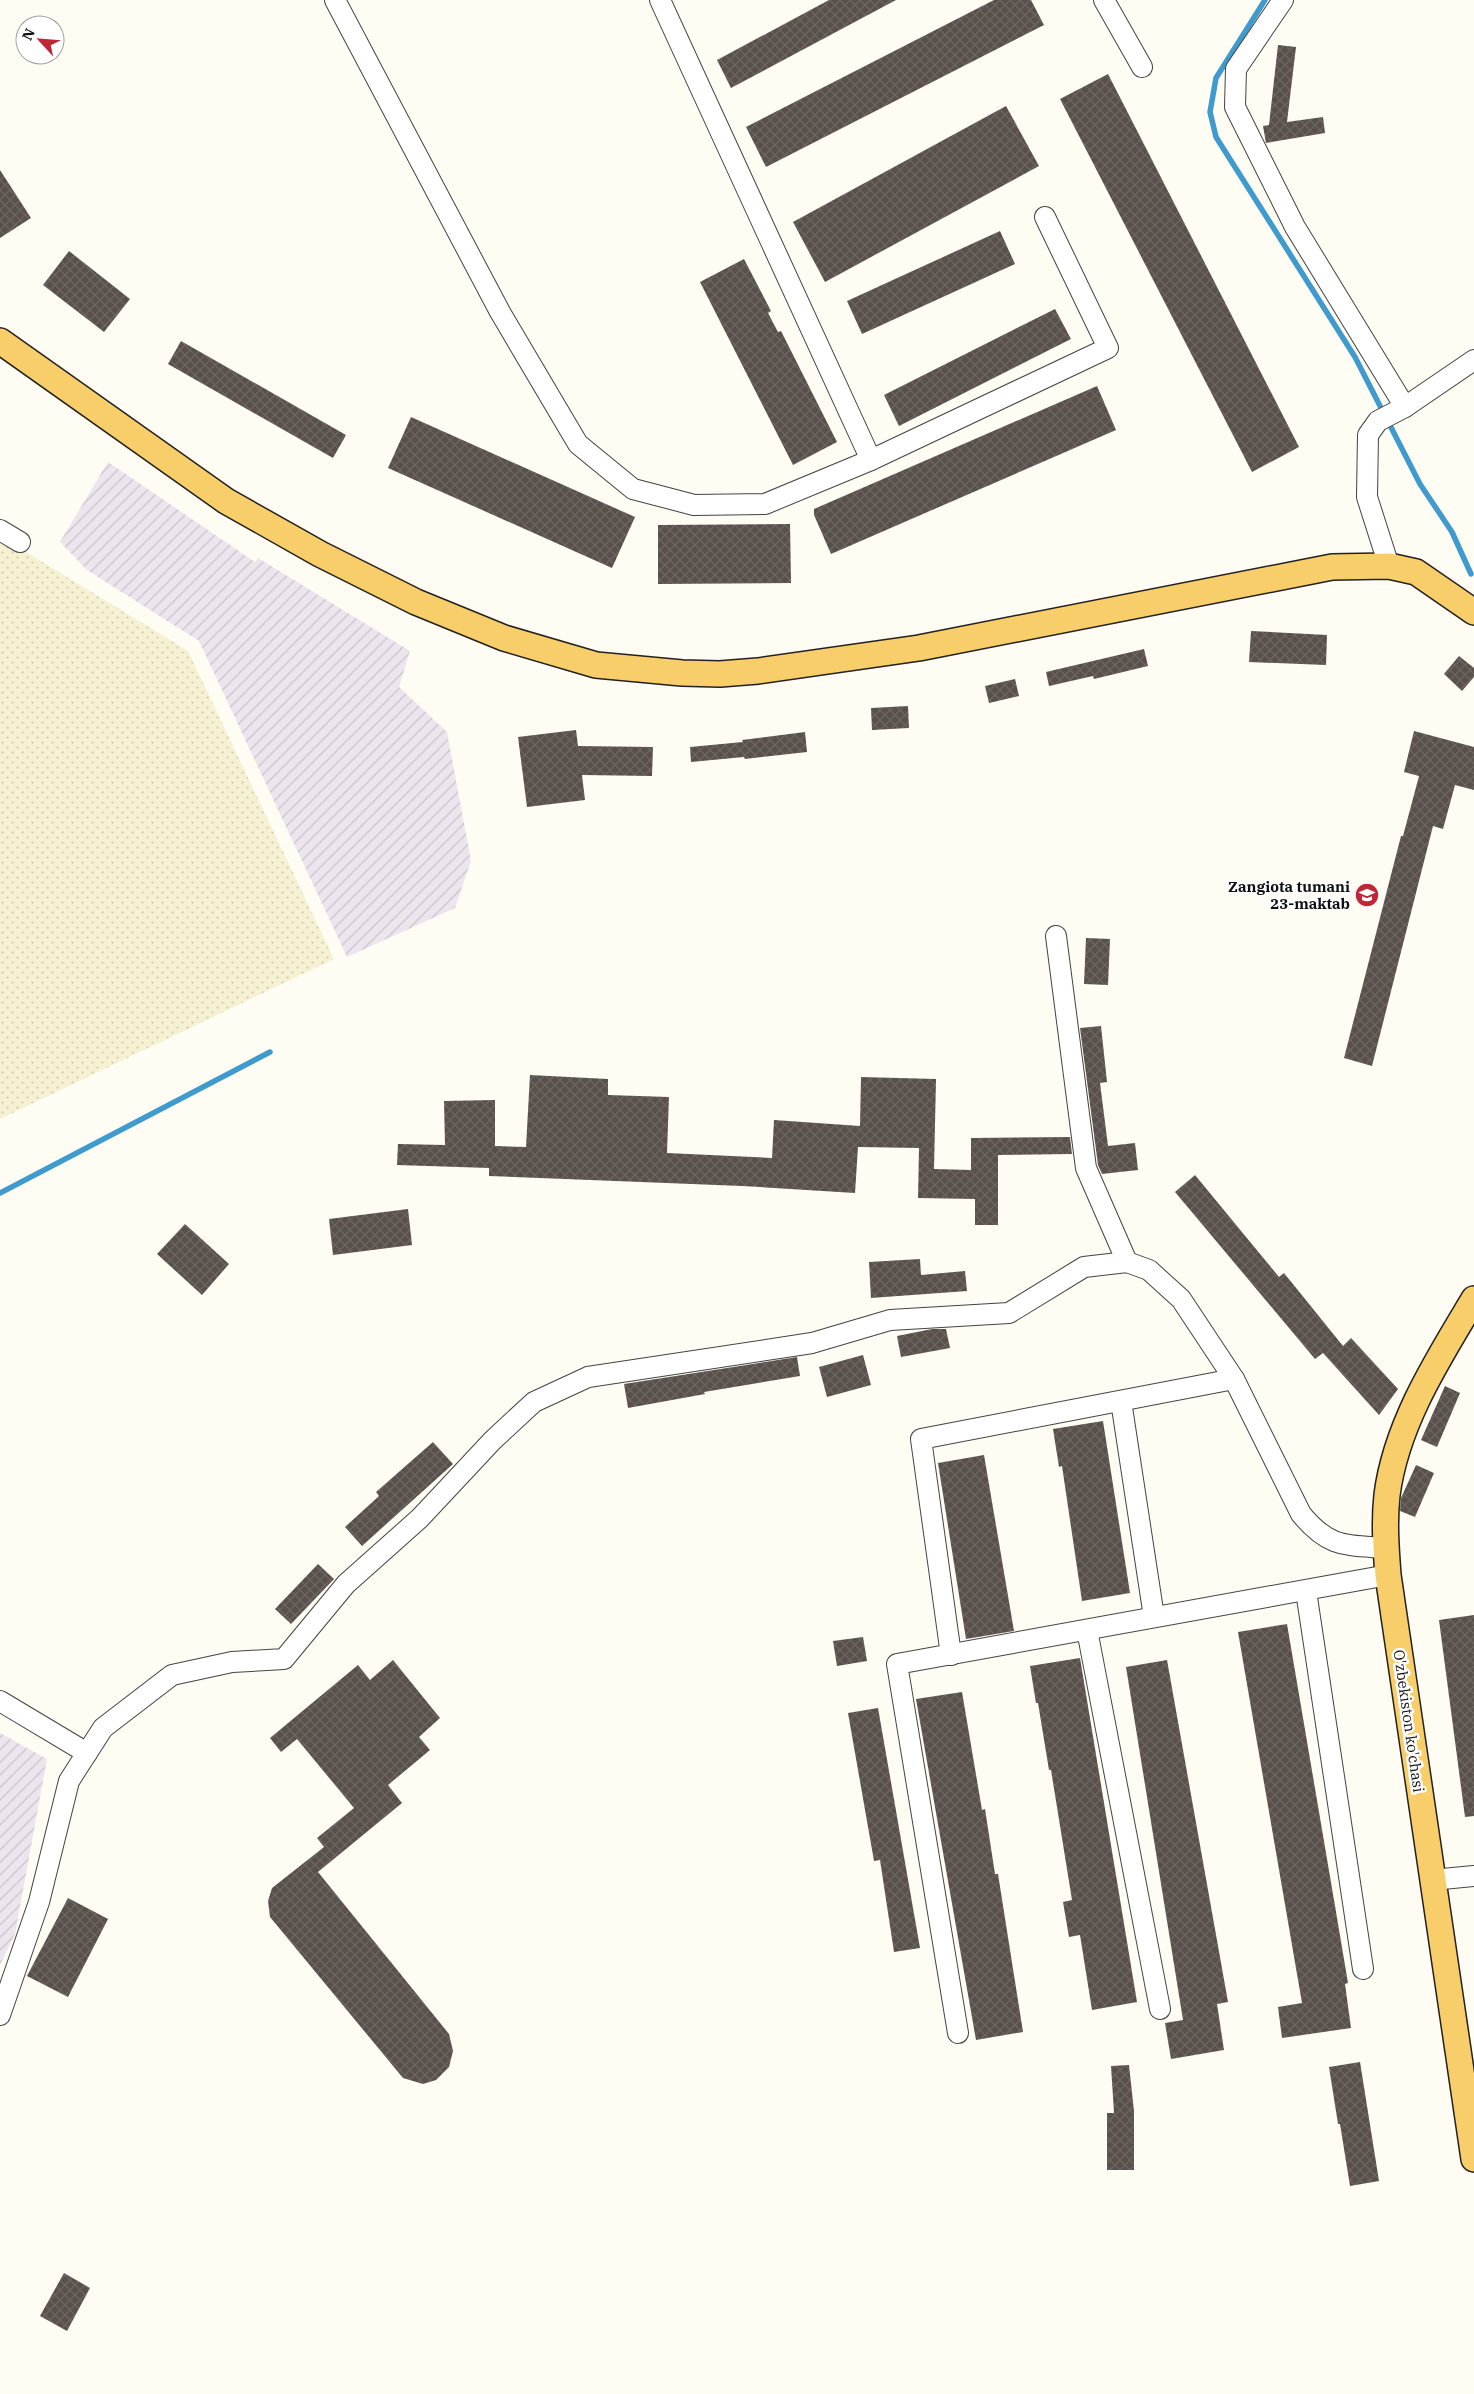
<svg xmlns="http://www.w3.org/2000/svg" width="1474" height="2394" viewBox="0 0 1474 2394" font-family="'IBM Plex Serif',serif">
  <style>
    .industrial { fill: url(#industrial-furrows) }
    .farmland { fill: url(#farmland-dots) }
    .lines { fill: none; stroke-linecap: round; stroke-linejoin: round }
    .stream { stroke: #3f9bcd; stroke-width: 5.5 }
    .building { fill: url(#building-cross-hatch) }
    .minor-casing { stroke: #434343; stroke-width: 22 }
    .major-casing { stroke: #212121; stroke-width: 28 }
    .minor { stroke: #fff; stroke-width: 20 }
    .major { stroke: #f7ce6a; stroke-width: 25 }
    .labels { text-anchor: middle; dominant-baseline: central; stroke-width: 5; stroke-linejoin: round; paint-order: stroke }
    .poi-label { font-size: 15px; font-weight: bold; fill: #101010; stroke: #fff; text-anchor: end }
    .street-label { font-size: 15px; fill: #101010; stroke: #fff }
  </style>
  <defs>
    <pattern id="industrial-furrows" width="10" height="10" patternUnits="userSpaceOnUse" patternTransform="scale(1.25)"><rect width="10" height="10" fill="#ece5ee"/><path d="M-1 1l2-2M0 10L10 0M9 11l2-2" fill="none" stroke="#c9c3cb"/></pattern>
    <pattern id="farmland-dots" width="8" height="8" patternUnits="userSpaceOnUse" patternTransform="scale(1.25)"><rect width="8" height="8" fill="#f5f1d2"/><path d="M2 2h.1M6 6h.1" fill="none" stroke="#d1ceb3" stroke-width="1.8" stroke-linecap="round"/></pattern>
    <pattern id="building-cross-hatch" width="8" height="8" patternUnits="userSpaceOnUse" patternTransform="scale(1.25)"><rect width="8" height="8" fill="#59504c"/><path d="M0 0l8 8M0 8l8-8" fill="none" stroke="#6c6561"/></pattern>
  </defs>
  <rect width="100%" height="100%" fill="#fffcf3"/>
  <g class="industrial">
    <polygon points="108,462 255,562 258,558 410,651 399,687 447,732 471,861 455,908 347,957 199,641 87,570 60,542"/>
    <polygon points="0,1733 47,1759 15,1934 0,1965"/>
  </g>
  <polygon class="farmland" points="0,536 188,651 334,959 0,1119"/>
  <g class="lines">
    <g class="stream">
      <polyline points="1265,0 1216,78 1210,112 1216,137 1355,357 1420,484 1452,532 1471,574"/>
      <polyline points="0,1193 270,1052"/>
    </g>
  </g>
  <g class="building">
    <polygon points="829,0 896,0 731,88 717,60"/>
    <polygon points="994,0 1031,0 1044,25 766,167 746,127"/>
    <polygon points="1278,45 1296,47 1287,122 1323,117 1325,133 1266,143 1263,126 1269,125"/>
    <polygon points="1108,74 1299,447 1252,472 1060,99"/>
    <polygon points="1006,106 1039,166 825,282 793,222"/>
    <polygon points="0,170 31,218 0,238"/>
    <polygon points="1000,231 1015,264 862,334 847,301"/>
    <polygon points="69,251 130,299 104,332 43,285"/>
    <polygon points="744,259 771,311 768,313 778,332 781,331 837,442 793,465 700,282"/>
    <polygon points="1055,309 1071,339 899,426 884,395"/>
    <polygon points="181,341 346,435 333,458 168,364"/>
    <polygon points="1097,386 1116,430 831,554 814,515 814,509"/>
    <polygon points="411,417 635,517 612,568 388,468"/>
    <polygon points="790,524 791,583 658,584 658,525"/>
    <polygon points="1251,631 1327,635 1326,665 1249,662"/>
    <polygon points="1144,649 1148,666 1094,679 1093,676 1049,686 1046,672"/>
    <polygon points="1459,656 1474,668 1474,677 1462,691 1444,674"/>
    <polygon points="1015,679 1019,696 989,703 985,686"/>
    <polygon points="908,706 909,728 872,730 871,708"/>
    <polygon points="576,730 578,746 653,747 652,776 582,775 585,800 527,807 518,737"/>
    <polygon points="1414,731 1474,747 1474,790 1455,785 1443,829 1433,826 1372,1066 1344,1058 1401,836 1403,836 1419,776 1404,772"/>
    <polygon points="805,732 807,752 745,759 744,757 691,762 690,747 743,742 742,740"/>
    <polygon points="1086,938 1110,939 1108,985 1084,984"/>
    <polygon points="1101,1026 1107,1082 1100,1083 1108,1146 1135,1143 1138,1170 1102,1174 1098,1165 1080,1028"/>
    <polygon points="530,1075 608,1079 608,1095 669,1097 667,1153 772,1158 774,1120 860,1126 861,1077 936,1079 934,1169 971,1170 971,1138 1070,1137 1072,1154 998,1155 998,1225 975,1225 975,1199 918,1198 919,1148 858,1147 855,1193 742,1186 489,1176 489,1168 397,1165 398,1144 445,1145 444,1101 495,1100 495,1146 526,1147"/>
    <polygon points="1195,1175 1279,1277 1284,1273 1343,1346 1351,1338 1398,1389 1379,1415 1323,1353 1315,1359 1175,1192"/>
    <polygon points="408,1209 412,1245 333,1255 329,1219"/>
    <polygon points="185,1224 229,1264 202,1295 157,1254"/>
    <polygon points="920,1259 921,1275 965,1271 967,1291 871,1298 869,1262"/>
    <polygon points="932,1329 946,1329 950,1348 901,1357 897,1336"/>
    <polygon points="863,1355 871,1385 827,1397 819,1367"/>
    <polygon points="797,1357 800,1376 704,1392 705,1394 628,1408 624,1384"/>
    <polygon points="1445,1386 1460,1393 1437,1447 1421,1440"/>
    <polygon points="1103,1421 1130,1593 1082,1601 1062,1466 1059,1467 1053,1429"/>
    <polygon points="433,1442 453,1464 362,1546 345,1527 379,1496 376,1492"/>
    <polygon points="984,1455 1014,1631 966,1639 938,1463"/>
    <polygon points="1416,1465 1434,1473 1415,1517 1400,1511 1401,1498"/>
    <polygon points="318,1564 334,1579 291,1624 275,1609"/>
    <polygon points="1474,1615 1474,1816 1465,1817 1439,1620"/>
    <polygon points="1287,1624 1334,1900 1348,1983 1345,1984 1351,2028 1282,2038 1278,2007 1302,2003 1238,1632"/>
    <polygon points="863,1637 867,1661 837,1666 833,1641"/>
    <polygon points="1080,1658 1137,2002 1092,2010 1080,1935 1069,1937 1063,1902 1072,1900 1051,1770 1049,1770 1038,1703 1036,1703 1030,1666"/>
    <polygon points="393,1660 440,1718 419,1737 430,1750 388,1785 402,1803 318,1872 449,2034 453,2051 449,2067 436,2080 423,2084 403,2078 270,1917 268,1901 272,1888 324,1847 317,1838 354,1808 297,1739 281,1752 270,1738 358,1665 370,1680"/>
    <polygon points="1167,1660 1228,2002 1217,2004 1224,2050 1171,2059 1165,2023 1183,2020 1126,1667"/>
    <polygon points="962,1692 982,1810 985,1809 995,1874 998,1874 1023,2032 976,2040 916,1699"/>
    <polygon points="878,1708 920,1948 894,1952 880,1860 874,1861 848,1713"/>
    <polygon points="68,1898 108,1919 68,1997 27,1976"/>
    <polygon points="1360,2062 1379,2181 1350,2186 1340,2124 1338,2124 1329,2067"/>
    <polygon points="1129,2065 1134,2111 1134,2170 1107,2170 1107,2113 1114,2113 1111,2066"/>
    <polygon points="64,2273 90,2288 67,2331 40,2316"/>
  </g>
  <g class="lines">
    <g class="minor-casing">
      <g id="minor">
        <polyline points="335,0 500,312 578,444 633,489 694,505 765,504 871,460 1108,348 1045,217"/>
        <polyline points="660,0 871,460"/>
        <polyline points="1104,0 1142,67"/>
        <polyline points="1283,0 1236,69 1235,107 1295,227 1405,407"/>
        <polyline points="0,530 20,542"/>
        <polyline points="1389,566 1367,497 1368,435 1378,421 1405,407 1474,360"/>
        <polyline points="1056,936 1086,1168 1127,1262"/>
        <polyline points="1121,1401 1154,1617"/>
        <polyline points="1306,1591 1363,1969"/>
        <polyline points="1087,1630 1160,2009"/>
        <polyline points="951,1655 921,1439 1234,1379"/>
        <polyline points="0,1701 87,1753"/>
        <polyline points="1432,1880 1474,1876"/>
        <path d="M0 2015 39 1902 69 1781 103 1728 172 1675 232 1662 284 1659 346 1584 420 1518 493 1440 534 1402 588 1377 812 1343 890 1320 1009 1313 1084 1267 1127 1262 1149 1270 1181 1299 1234 1379 1301 1514C1329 1548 1345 1545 1386 1548"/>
        <polyline points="958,2033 897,1664 1388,1575"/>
      </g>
    </g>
    <g class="major-casing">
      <g id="major">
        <polyline points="0,341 226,501 320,554 416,602 504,638 596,665 682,673 720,674 758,671 919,648 1332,567 1389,566 1416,572 1474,612"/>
        <path d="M1474 1299C1438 1359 1396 1424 1387 1495 1384 1522 1386 1549 1388 1575L1474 2159"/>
      </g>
    </g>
    <use href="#minor" class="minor"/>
    <use href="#major" class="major"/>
  </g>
  <defs>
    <g id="school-disc" transform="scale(1.25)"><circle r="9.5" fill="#c02736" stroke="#fff"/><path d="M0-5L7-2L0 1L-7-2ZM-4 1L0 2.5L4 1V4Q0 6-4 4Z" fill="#fff"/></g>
  </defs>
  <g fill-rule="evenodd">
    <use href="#school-disc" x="1367" y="895"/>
  </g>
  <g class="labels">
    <g class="poi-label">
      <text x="1350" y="886">Zangiota tumani<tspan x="1350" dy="17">23-maktab</tspan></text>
    </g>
    <g class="street-label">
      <text transform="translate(1409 1721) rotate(82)">O'zbekiston ko'chasi</text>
    </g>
  </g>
  <g transform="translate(40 40) rotate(296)"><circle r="24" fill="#ffffff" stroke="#9f9f9f"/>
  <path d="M0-4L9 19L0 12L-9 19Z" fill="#c02736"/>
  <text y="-8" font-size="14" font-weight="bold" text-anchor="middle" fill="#101010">N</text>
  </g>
</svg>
